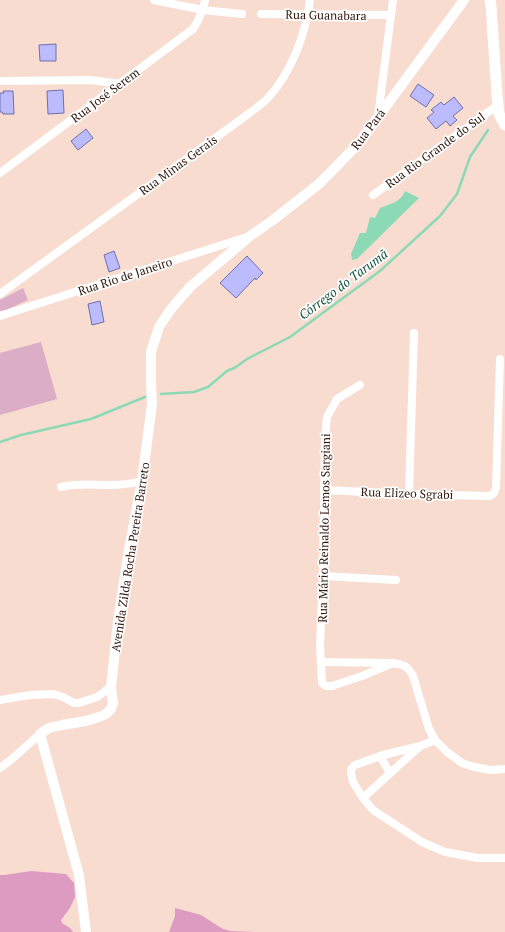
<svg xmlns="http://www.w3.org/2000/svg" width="505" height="932" viewBox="0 0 505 932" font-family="'PT Serif',serif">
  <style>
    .green { fill: #dbadc7 }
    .forest { fill: #dd9bc1 }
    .water { fill: #8cd9b6 }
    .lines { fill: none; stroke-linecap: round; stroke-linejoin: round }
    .stream { stroke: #8cd9b6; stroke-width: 2.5 }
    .building { fill: #bbbbfd; stroke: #706fab }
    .minor { stroke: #fff; stroke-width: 8 }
    .tertiary { stroke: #fff; stroke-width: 10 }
    .secondary { stroke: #fff; stroke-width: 11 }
    .labels { text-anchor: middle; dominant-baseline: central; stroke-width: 3.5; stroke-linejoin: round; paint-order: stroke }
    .street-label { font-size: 12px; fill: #31180c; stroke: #fff }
    .water-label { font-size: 13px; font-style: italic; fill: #13513a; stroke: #fff }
  </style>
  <rect width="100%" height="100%" fill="#f9dcd0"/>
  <g class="green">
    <polygon points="23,288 28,300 6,310 0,311 0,300"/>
    <polygon points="41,342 57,399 0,415 0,353"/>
  </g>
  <g class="forest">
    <polygon points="31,871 66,874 74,883 75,897 70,908 61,920 62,923 70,928 73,932 0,932 0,875 4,875"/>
    <polygon points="175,908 201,915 223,929 231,931 255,932 169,932 175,916"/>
  </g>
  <path class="water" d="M405 191 419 198 357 259 352 260 351 254 360 233H366L370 217 375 218 380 208C390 204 401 202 405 191Z"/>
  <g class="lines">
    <g class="stream">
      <polyline points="161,394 194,392 208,387 227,371 236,367 247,359 290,337 380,271 440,216 457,194 470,157 488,130"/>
      <polyline points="0,442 21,435 91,419 145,397"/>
    </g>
  </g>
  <g class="building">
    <polygon points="56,44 56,61 40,61 39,45"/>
    <polygon points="418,84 434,95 426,107 410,96"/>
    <polygon points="63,90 64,113 48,114 47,91"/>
    <polygon points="3,91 13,91 14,114 3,114 2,112 0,112 0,93 4,93"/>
    <polygon points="454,97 463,108 453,116 457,120 450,126 446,121 436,129 427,118 434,112 431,110 441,102 444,105"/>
    <polygon points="86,129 93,138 78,150 71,141"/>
    <polygon points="114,251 120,268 109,272 104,255"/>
    <polygon points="247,256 263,273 256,280 255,278 236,298 220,283"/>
    <polygon points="100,301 104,322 92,325 88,304"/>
  </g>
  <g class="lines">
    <g class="minor">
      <polyline points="154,0 203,10 242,14"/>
      <polyline points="261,14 391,15"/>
      <polyline points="0,81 91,80 120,84"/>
      <polyline points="378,116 393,0"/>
      <path d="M0 173 193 29C199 20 203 11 205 0"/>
      <polyline points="373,195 498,105"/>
      <path d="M0 294 240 120C249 113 259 107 267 99 291 74 306 33 310 0"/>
      <polyline points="0,316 247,237"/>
      <polyline points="360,385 337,399 327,417 325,438 323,576 320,646 322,683 326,686 332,686 362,676 393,663"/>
      <path d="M61 487C77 483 92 485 108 485 120 485 131 484 142 481"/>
      <polyline points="324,490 409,494 490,496 494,493 496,488 500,359"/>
      <polyline points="409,494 414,333"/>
      <polyline points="323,576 396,580"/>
      <path d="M321 662 393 663C404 665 407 665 413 676L429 729 435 740 447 752 462 763 474 767 491 770 505 769"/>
      <polyline points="0,700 30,695 53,694 63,697 74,703 79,703 97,697 111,687"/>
      <polyline points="435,740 420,746 383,755 355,765 351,769 351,773 353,782 363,798 373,810 422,842 445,852 478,858 505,858"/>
      <polyline points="380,756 390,773"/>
      <polyline points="0,768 12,759 40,734"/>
      <polyline points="363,798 419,747"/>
    </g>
    <polyline class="tertiary" points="86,932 79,875 40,734 49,728 62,725 86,721 99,717 106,714 111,709 113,703 111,687 118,622 128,555 142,481 152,404 151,383 151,352 159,327 171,309 190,287 250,236 273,220 319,184 359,143 464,0"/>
    <polyline class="secondary" points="490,0 491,6 497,95 499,114 505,125"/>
  </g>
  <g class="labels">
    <g class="street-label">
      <text transform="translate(326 15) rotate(1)">Rua Guanabara</text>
      <text transform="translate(105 95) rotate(-37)">Rua José Serem</text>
      <text transform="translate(368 129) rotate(-53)">Rua Pará</text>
      <text transform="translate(435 150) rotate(-36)">Rua Rio Grande do Sul</text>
      <text transform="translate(178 165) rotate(-36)">Rua Minas Gerais</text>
      <text transform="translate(125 276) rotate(-18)">Rua Rio de Janeiro</text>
      <text transform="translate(407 493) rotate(2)">Rua Elizeo Sgrabi</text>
      <text transform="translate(324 528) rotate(-89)">Rua Mário Reinaldo Lemos Sargiani</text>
      <text transform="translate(130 557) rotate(-81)">Avenida Zilda Rocha Pereira Barreto</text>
    </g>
    <g class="water-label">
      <text transform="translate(343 284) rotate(-37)">Córrego do Tarumã</text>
    </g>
  </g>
</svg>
